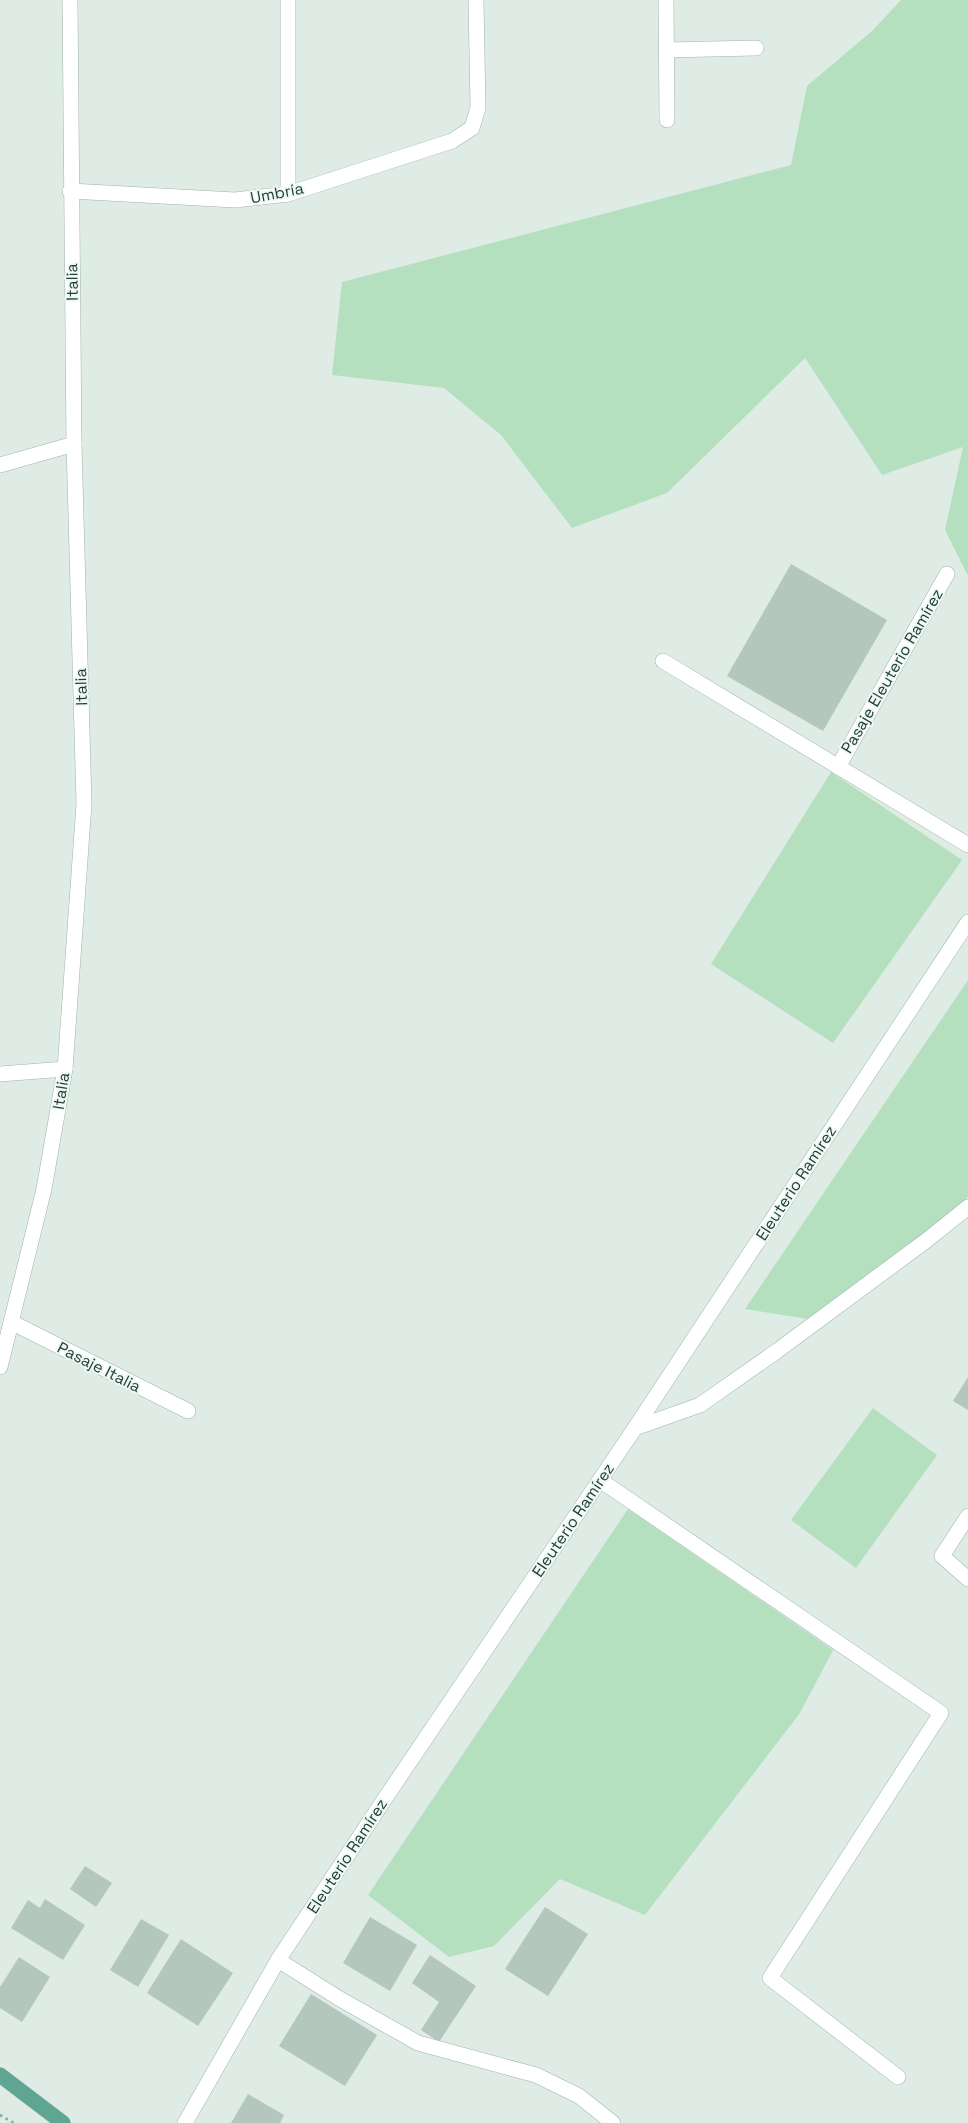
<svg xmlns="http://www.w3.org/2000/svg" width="968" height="2123" viewBox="0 0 968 2123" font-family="'Space Grotesk',sans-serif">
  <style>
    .green { fill: #b4e0bf }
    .building { fill: #b3c7be }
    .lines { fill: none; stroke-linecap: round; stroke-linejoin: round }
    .minor-casing { stroke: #a1b4ac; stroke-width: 16 }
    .major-casing { stroke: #c0c9c6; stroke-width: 16 }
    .path { stroke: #7bb3a0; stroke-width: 3; stroke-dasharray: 2.5 4; stroke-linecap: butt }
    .minor { stroke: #fff; stroke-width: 15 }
    .major { stroke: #5ea692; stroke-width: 15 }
    .labels { text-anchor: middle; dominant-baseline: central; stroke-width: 4; stroke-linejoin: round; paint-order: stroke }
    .street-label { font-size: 16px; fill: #1e3d34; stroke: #eff8f3 }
  </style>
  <rect width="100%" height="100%" fill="#deece5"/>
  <g class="green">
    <polygon points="901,0 968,0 968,576 945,530 963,447 882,475 805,358 667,493 572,528 501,435 444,388 332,375 342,282 791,165 807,86 872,31"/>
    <polygon points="831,772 962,860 833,1043 711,964"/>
    <polygon points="968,980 968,1197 907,1251 815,1320 745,1309"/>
    <polygon points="873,1408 937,1455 856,1568 791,1520"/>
    <polygon points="628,1509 833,1650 800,1713 645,1915 560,1879 494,1946 449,1957 368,1895"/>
  </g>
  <g class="building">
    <polygon points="791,564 887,620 823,731 727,676"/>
    <polygon points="968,1377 968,1410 953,1401"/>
    <polygon points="85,1866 112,1883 96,1907 70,1889"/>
    <polygon points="45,1899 85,1925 63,1960 11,1928 28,1900 40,1908"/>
    <polygon points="545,1907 588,1934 548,1996 505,1969"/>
    <polygon points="370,1917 417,1945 390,1991 343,1963"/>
    <polygon points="141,1919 169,1935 138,1987 110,1970"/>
    <polygon points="181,1939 233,1973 198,2026 147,1993"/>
    <polygon points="430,1955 476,1986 439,2042 421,2030 439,2002 412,1983"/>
    <polygon points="19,1957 50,1977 22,2022 0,2008 0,1987"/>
    <polygon points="311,1994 377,2035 345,2086 279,2046"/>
    <polygon points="248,2094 284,2115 280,2123 231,2123"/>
  </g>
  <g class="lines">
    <g class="minor-casing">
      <g id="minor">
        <polyline points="666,0 667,120"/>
        <polyline points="666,50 756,48"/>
        <polyline points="70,191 235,200 288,194 452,141 472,128 478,108 476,0"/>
        <polyline points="288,194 288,0"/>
        <polyline points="0,465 74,444"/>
        <polyline points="663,661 968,845"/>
        <polyline points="838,767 947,574"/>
        <polyline points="0,1074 65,1069"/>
        <polyline points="11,1322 188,1411"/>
        <polyline points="0,1367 44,1189 65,1069 84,804 74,444 70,0"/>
        <polyline points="635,1428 700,1405 777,1351 927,1240 968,1207"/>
        <polyline points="600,1480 941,1713 770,1978 898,2077"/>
        <polyline points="968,1516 942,1556 968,1579"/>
        <polyline points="278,1960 340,1999 418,2043 536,2075 579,2096 613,2123"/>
        <polyline points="185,2123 278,1960 386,1797 635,1428 968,922"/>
      </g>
    </g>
    <g class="major-casing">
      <polyline id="major" points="0,2075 63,2123"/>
    </g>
    <polyline class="path" points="0,2115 14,2123"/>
    <use href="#minor" class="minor"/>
    <use href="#major" class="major"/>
  </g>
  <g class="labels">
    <g class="street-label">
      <text transform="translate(277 193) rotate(-11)">Umbría</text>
      <text transform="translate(72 282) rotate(-91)">Italia</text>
      <text transform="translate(892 671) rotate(-60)">Pasaje Eleuterio Ramírez</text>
      <text transform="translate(81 687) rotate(-92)">Italia</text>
      <text transform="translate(61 1091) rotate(-81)">Italia</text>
      <text transform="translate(796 1183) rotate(-57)">Eleuterio Ramírez</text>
      <text transform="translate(99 1367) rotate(27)">Pasaje Italia</text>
      <text transform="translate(573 1520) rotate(-56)">Eleuterio Ramírez</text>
      <text transform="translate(347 1856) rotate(-57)">Eleuterio Ramírez</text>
    </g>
  </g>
</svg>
